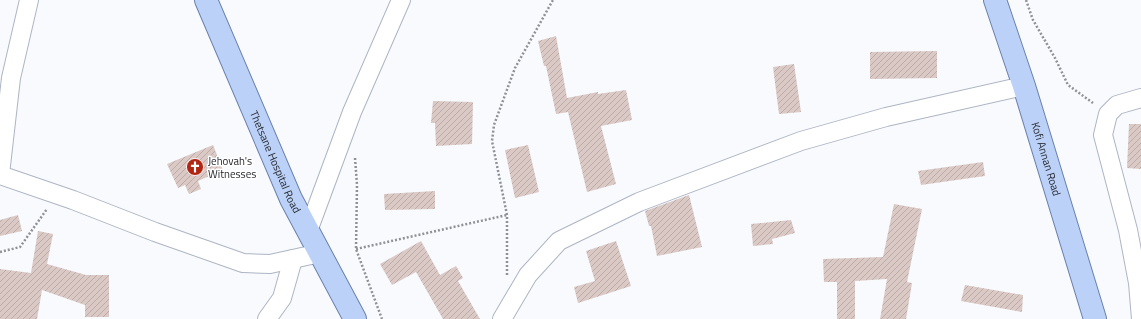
<svg xmlns="http://www.w3.org/2000/svg" width="1141" height="319" viewBox="0 0 1141 319" font-family="'Titillium Web',sans-serif">
  <style>
    .building { fill: url(#building-hatch) }
    .lines { fill: none; stroke-linecap: round; stroke-linejoin: round }
    .minor-casing { stroke: #aeb5c3; stroke-width: 20 }
    .major-casing { stroke: #6a81ad; stroke-width: 24 }
    .path { stroke: #8f9196; stroke-width: 2.5; stroke-dasharray: 2 2; stroke-linecap: butt }
    .minor { stroke: #fff; stroke-width: 18 }
    .major { stroke: #bcd1f7; stroke-width: 22 }
    .labels { text-anchor: middle; dominant-baseline: central; stroke-width: 3; stroke-linejoin: round; paint-order: stroke }
    .street-label { font-size: 11px; fill: #24262c; stroke: #fff }
    .poi-label { font-size: 11px; fill: #24262c; stroke: #fff; text-anchor: start }
  </style>
  <defs>
    <pattern id="building-hatch" width="6" height="6" patternUnits="userSpaceOnUse"><rect width="6" height="6" fill="#dbc9c5"/><path d="M-1 1l2-2M0 6l6-6M5 7l2-2" fill="none" stroke="#bcaca9"/></pattern>
  </defs>
  <rect width="100%" height="100%" fill="#f8fafd"/>
  <g class="building">
    <polygon points="556,36 567,98 598,92 598,94 626,90 632,120 601,126 616,184 587,192 568,112 556,114 546,66 544,66 538,41"/>
    <polygon points="937,51 937,78 870,79 870,52"/>
    <polygon points="794,64 801,112 779,114 773,67"/>
    <polygon points="433,101 473,102 472,144 436,146 435,123 431,123"/>
    <polygon points="1129,124 1141,124 1141,169 1127,168"/>
    <polygon points="213,145 223,170 198,181 201,189 189,194 185,185 178,188 167,164"/>
    <polygon points="528,145 539,192 515,198 505,150"/>
    <polygon points="983,162 985,176 921,185 918,171"/>
    <polygon points="435,191 435,209 385,210 384,194"/>
    <polygon points="689,195 702,247 657,256 651,226 649,226 645,211"/>
    <polygon points="894,204 922,209 907,282 912,283 906,319 880,319 887,279 855,281 855,319 837,319 837,282 824,282 823,259 883,257"/>
    <polygon points="18,215 22,231 0,236 0,220"/>
    <polygon points="791,220 795,233 772,239 773,244 753,246 751,224"/>
    <polygon points="38,231 53,234 47,264 86,275 109,275 109,317 85,317 85,305 42,290 37,319 0,319 0,269 31,273"/>
    <polygon points="421,241 440,275 456,266 463,278 458,281 480,319 443,319 416,272 392,285 380,264"/>
    <polygon points="616,241 631,286 578,303 574,287 595,281 586,251"/>
    <polygon points="965,285 1023,295 1022,312 961,301"/>
  </g>
  <g class="lines">
    <g class="minor-casing">
      <g id="minor">
        <polyline points="1141,98 1117,105 1108,114 1103,135 1128,230 1138,283 1141,319"/>
        <polyline points="0,174 11,78 29,0"/>
        <polyline points="0,175 73,200 155,232 243,263 270,264 320,253"/>
        <polyline points="308,231 352,112 401,0"/>
        <polyline points="267,319 282,298 293,259"/>
        <polyline points="502,319 528,275 559,241 639,202 801,141 886,117 1024,86"/>
      </g>
    </g>
    <g class="major-casing">
      <g id="major">
        <path id="s1" d="M206 0 291 199 355 319"/>
        <path id="s2" d="M995 0 1024 86 1095 319"/>
      </g>
    </g>
    <g class="path">
      <polyline points="1026,0 1033,20 1055,58 1068,85 1093,103"/>
      <polyline points="355,158 357,185 356,249 382,319"/>
      <polyline points="356,249 507,215"/>
      <polyline points="0,252 20,247 47,209"/>
      <polyline points="507,275 507,215 492,141 494,125 515,68 553,0"/>
    </g>
    <use href="#minor" class="minor"/>
    <use href="#major" class="major"/>
  </g>
  <defs>
    <g id="church-disc" transform="scale(0.9)"><circle r="9.5" fill="#b22512" stroke="#fff"/><path d="M-1.2-6h2.4v3.5h3.3v2.4h-3.3V6h-2.4V-.1h-3.3v-2.4h3.3Z" fill="#fff"/></g>
  </defs>
  <g fill-rule="evenodd">
    <use href="#church-disc" x="195" y="167"/>
  </g>
  <g class="labels">
    <g class="street-label">
      <text stroke="none"><textPath href="#s2" startOffset="167">Kofi Annan Road</textPath></text>
      <text stroke="none"><textPath href="#s1" startOffset="176">Thetsane Hospital Road</textPath></text>
    </g>
    <g class="poi-label">
      <text x="208" y="161">Jehovah's<tspan x="208" dy="13">Witnesses</tspan></text>
    </g>
  </g>
</svg>
